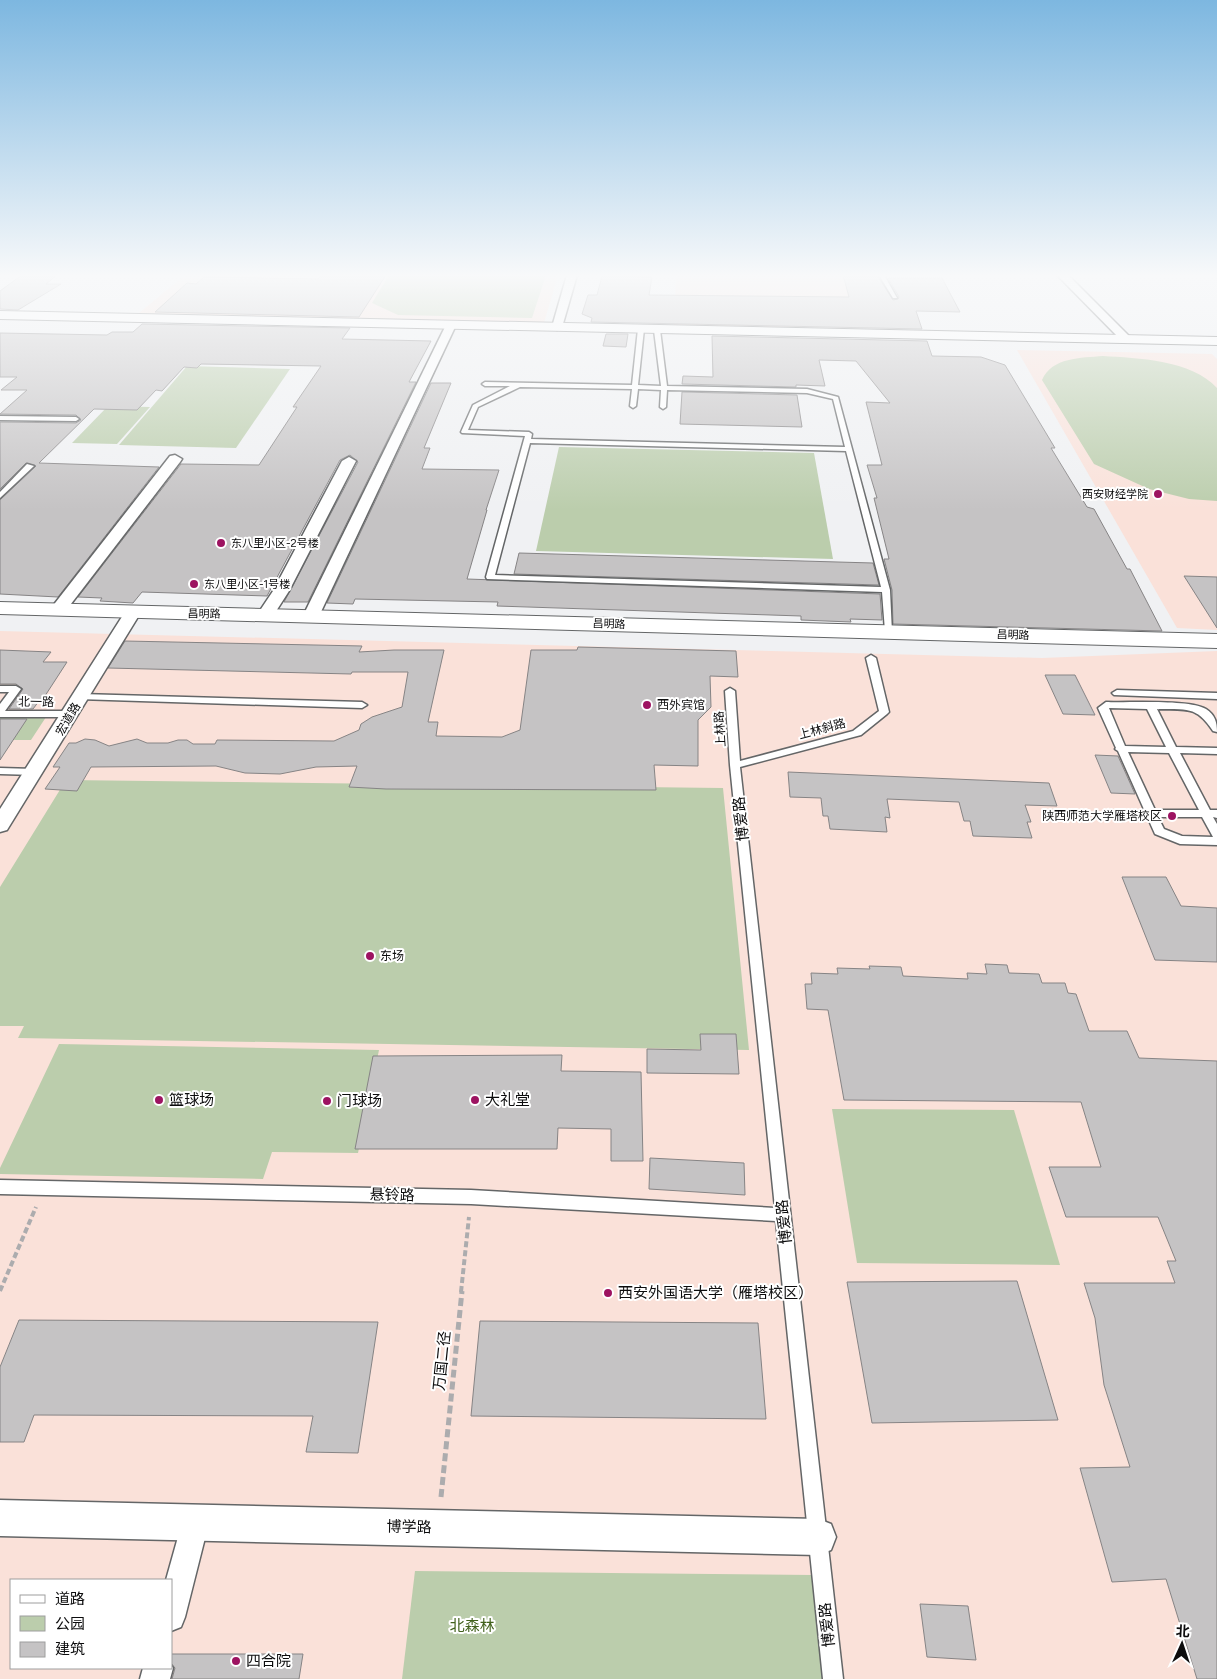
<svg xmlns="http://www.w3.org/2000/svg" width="1217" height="1679" viewBox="0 0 1217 1679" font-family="Figtree,'Noto Sans SC',sans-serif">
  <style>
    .education { fill: #fae1d9; fill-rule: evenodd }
    .green { fill: #bbcdac }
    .building { fill: #c5c3c4; stroke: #868485 }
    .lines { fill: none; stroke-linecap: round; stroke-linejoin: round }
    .service-casing { stroke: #646667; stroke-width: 3 }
    .pedestrian-casing { stroke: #646667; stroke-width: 3 }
    .minor-casing { stroke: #646667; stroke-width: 3 }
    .tertiary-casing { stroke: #646667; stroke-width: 2 }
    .secondary-casing { stroke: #646667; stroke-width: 2 }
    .path-far1 { stroke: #acacae; stroke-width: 4; stroke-dasharray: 6 3; stroke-linecap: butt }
    .path { stroke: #acacae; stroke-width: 5; stroke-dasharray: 8 4; stroke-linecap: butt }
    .service { fill: #fff; fill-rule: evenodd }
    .pedestrian { fill: #fff; fill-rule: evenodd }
    .minor { fill: #fff; fill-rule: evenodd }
    .tertiary { fill: #fff; fill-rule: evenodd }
    .secondary { fill: #fff; fill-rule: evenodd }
    .poi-dot { fill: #9d1361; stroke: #fff; stroke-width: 2 }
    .labels { text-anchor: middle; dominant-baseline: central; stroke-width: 4; stroke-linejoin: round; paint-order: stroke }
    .far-poi-label { font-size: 11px; fill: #0c0c0d; stroke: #fff; text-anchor: start }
    .far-street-label { font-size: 11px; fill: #0c0c0d; stroke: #fff }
    .street-label { font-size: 12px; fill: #0c0c0d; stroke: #fff }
    .poi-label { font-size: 12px; fill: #0c0c0d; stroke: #fff; text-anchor: start }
    .near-street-label { font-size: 15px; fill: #0c0c0d; stroke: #fff }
    .near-poi-label { font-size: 15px; fill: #0c0c0d; stroke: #fff; text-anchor: start }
    .near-park-label { font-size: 15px; fill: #41611c; stroke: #fff }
  </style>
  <rect width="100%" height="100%" fill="#f0f1f3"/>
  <g class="education">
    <polygon points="185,275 558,275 544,323 139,313"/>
    <polygon points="676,275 866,275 890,328 674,326"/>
    <polygon points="1017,350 1212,354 1217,359 1217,630 1177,628"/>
    <path d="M0 631 1042 658 1217 651V1679H0ZM11 1580H171V1668H11Z"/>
  </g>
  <g class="green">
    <polygon points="389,275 546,275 532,318 398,315 372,303"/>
    <path d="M1103 356C1137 358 1192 360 1217 388V501L1189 499 1149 489 1094 464 1042 380C1052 357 1081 358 1103 356Z"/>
    <polygon points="187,366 290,369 236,448 119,445"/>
    <polygon points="108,406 150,407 117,444 72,443"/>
    <polygon points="559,447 814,453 833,559 536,551"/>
    <polygon points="0,714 48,714 31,740 0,740"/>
    <polygon points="66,780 723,788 749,1050 18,1038 24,1026 0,1026 0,887"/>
    <polygon points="59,1044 379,1050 358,1153 272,1152 263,1179 0,1174 0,1168"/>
    <polygon points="832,1109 1014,1110 1060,1265 857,1263"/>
    <polygon points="415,1571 813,1575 824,1679 402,1679"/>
  </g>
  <g class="building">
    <polygon points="22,275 57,275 46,284 61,284 18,310 0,309 0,291"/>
    <polygon points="321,275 386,275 359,317 155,312 187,283 196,284 204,277 318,279"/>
    <polygon points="843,275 877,275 893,300 898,299 899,297 888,278 942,278 960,312 916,311 922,329 591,322 592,318 582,314 588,295 597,295 602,276 652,277 649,295 849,297"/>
    <polygon points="142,324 350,328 342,339 431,341 409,382 416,382 308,602 284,602 358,462 350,455 340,460 267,596 142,592 133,603 100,601 102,598 78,597 181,464 259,465 297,407 293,407 321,366 201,364 197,368 184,367 162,391 156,390 137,410 94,409 39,463 159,467 58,597 0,594 0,500 36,466 26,463 0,489 0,422 76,423 81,420 76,415 0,414 27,390 1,390 17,377 0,377 0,333 107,335 112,332 133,332"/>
    <polygon points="606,334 628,334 626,347 603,346"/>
    <polygon points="712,336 927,341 932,356 981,357 1005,365 1055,448 1051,448 1087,507 1094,509 1127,569 1130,569 1162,631 893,624 892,590 884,559 889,559 874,498 877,498 867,465 882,465 866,402 890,403 856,361 819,360 825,386 796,385 796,387 682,384 683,376 713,377"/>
    <polygon points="431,383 451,383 424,448 430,448 422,469 499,470 486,510 487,510 467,579 880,594 882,620 850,619 851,622 801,620 801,616 497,606 498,602 355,599 353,604 327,603"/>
    <polygon points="682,392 797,395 802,427 680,424"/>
    <polygon points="519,553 873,563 879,585 514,574"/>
    <polygon points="1184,576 1217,577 1217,628"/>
    <polygon points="125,641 362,646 359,652 394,650 444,650 428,722 438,722 436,736 502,737 520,730 531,650 577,650 578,647 736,651 738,677 710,676 711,707 698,720 698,766 654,765 656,790 386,789 349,787 357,766 316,767 280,774 245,773 216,766 91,767 77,791 45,789 60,767 53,767 69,743 76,743 85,739 95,740 109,746 137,739 147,743 168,743 178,740 187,740 193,744 215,744 217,740 334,741 359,730 361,724 372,717 402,707 408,672 352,672 351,674 108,668"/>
    <polygon points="0,650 51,652 43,662 67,662 43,699 39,701 33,709 9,709 23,689 16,684 0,684"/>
    <polygon points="1045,675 1075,675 1095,715 1063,714"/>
    <polygon points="0,719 27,719 0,760"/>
    <polygon points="1095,755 1118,756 1135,794 1111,793"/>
    <polygon points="788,772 1049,783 1057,806 1025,805 1031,822 1027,822 1032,838 973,836 970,821 964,821 959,802 887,799 890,818 885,817 887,832 830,829 828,816 823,816 821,798 790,797"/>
    <polygon points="1122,877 1166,877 1181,906 1217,908 1217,962 1155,960"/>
    <polygon points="985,964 1007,965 1009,973 1039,974 1042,983 1065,983 1068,993 1076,994 1089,1031 1127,1031 1139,1058 1217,1061 1217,1679 1197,1679 1166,1579 1112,1582 1080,1468 1130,1467 1104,1385 1095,1318 1084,1283 1175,1283 1167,1261 1176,1261 1158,1217 1066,1217 1049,1167 1101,1167 1081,1102 844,1100 828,1010 807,1009 805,984 812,984 811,973 838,974 837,968 870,969 869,966 901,967 903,976 968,979 967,973 987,974"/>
    <polygon points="700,1034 736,1034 739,1074 647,1073 647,1049 701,1050"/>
    <polygon points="562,1055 561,1071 641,1072 643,1161 611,1161 611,1129 558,1128 557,1149 355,1149 373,1056"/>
    <polygon points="650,1158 744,1163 745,1195 649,1189"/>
    <polygon points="1017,1281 1058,1420 872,1423 847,1282"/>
    <polygon points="19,1320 378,1322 358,1453 306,1452 313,1416 34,1415 24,1442 0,1442 0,1367"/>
    <polygon points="480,1321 758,1323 766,1419 471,1416"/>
    <polygon points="920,1604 968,1606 976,1660 927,1657"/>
    <polygon points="171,1654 303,1654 299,1679 172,1679 175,1668 171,1663"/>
  </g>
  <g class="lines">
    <g class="service-casing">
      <g id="service">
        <polygon points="879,275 884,275 897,298 893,298"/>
        <path d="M641 327 644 329 638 385 661 386 654 330 657 328 660 330 667 386 807 389 838 397 890 590 892 633 889 634 885 631 882 592 487 579 486 577 525 436 462 433 461 432 473 405 510 386H485L482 384 485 382 632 385 638 329ZM520 387 632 389 630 406 633 408 636 406 638 389 661 390 660 407 663 409 666 407 667 390 807 393 833 399 845 447 531 439 532 434 529 432 468 430 478 407ZM530 443 846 451 881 587 495 575Z"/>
        <polygon points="0,416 76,417 79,419 76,421 0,420"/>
        <polygon points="27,464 34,466 0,498 0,492"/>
        <polygon points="871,655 876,658 889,712 887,714 861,735 740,767 843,1679 823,1679 776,1221 471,1204 0,1194 0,1180 471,1190 775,1208 730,765 725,691 730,688 735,691 740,761 853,731 879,711 866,658"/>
        <polygon points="0,686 16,686 21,689 5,711 71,711 76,714 71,717 0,717 0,704 9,692 0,692"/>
        <polygon points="1117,690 1217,693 1217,699 1114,695 1112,693"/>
        <polygon points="81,694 362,702 367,705 362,708 78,699 76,697 78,695"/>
        <path d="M1106 702C1128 703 1189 699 1206 709 1215 715 1217 722 1217 732L1213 731C1196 705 1186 710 1157 709L1176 747 1217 748V754L1180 753 1210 810H1217V818L1213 817 1217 824V845L1180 844 1155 834 1118 751 1115 749 1116 748 1098 708ZM1109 708 1147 709 1166 747 1125 746ZM1128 752 1169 753 1199 810H1155ZM1158 817H1202L1213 837 1182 836 1164 829Z"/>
        <polygon points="0,768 35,769 40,772 35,775 0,774"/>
      </g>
    </g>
    <g class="pedestrian-casing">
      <g id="pedestrian">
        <polygon points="195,1508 205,1512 209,1522 185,1617 181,1627 171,1631 171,1580 166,1580 185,1512"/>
        <polygon points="171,1665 173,1668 170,1679 140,1679 143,1668 171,1668"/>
      </g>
    </g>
    <g class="minor-casing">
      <g id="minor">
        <polygon points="567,275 577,275 562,327 557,330 552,327"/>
        <polygon points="1057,275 1068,275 1130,337 1131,339 1130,341 1122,341"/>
        <polygon points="451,322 456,325 319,616 317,620 305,620 303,616 446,325"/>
        <polygon points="175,455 182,459 180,462 64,613 52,613 50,610 52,607 170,456"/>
        <polygon points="349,457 356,461 289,591 271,619 259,619 257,615 273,591 342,461"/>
        <polygon points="133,607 139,608 141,612 7,830 0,832 0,809 125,612 127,608"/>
        <polygon points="0,1500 818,1519 831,1524 836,1537 831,1550 818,1555 0,1536"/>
      </g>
    </g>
    <g class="tertiary-casing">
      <polygon id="tertiary" points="0,602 1217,634 1217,648 0,614"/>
    </g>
    <g class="secondary-casing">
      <polygon id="secondary" points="0,311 1217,337 1217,345 0,319"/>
    </g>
    <g class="path-far1">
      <polyline points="0,1291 36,1207"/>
      <polyline points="461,1292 469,1217"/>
    </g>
    <polyline class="path" points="441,1497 462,1291"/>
    <use href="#service" class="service"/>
    <use href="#pedestrian" class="pedestrian"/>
    <use href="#minor" class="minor"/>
    <use href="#tertiary" class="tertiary"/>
    <use href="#secondary" class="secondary"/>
  </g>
  <linearGradient id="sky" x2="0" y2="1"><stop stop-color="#7db7e0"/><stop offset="0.54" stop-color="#f8f9fa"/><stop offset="1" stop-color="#f8f9fa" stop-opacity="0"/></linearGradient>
  <rect width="1217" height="510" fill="url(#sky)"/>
  <g class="poi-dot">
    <circle cx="1158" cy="494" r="5"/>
    <circle cx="221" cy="543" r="5"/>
    <circle cx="194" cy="584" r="5"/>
    <circle cx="647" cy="705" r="5"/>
    <circle cx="1172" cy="816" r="5"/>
    <circle cx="370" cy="956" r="5"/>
    <circle cx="159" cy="1100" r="5"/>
    <circle cx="475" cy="1100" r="5"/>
    <circle cx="327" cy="1101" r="5"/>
    <circle cx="608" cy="1293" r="5"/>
    <circle cx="236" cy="1661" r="5"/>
  </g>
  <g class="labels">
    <g class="far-poi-label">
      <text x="1148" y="494" text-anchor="end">西安财经学院</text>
      <text x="231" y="543">东八里小区-2号楼</text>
      <text x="204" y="584">东八里小区-1号楼</text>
    </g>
    <g class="far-street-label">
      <text transform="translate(204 614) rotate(1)">昌明路</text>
      <text transform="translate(609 624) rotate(2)">昌明路</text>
      <text transform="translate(1013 635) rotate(2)">昌明路</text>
    </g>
    <g class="street-label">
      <text transform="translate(36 702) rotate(1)">北一路</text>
      <text transform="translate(68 719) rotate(-59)">宏道路</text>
      <text transform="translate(720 729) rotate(-94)">上林路</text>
      <text transform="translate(822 729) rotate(-15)">上林斜路</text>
    </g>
    <g class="poi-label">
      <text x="657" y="705">西外宾馆</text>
      <text x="1162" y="816" text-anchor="end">陕西师范大学雁塔校区</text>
      <text x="380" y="956">东场</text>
    </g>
    <g class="near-street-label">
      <text transform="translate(741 819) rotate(-96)">博爱路</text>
      <text transform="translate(392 1195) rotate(1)">悬铃路</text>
      <text transform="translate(784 1222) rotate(-96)">博爱路</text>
      <text transform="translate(442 1361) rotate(-84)">万国二径</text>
      <text transform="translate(409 1527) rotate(1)">博学路</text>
      <text transform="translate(827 1625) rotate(-96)">博爱路</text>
    </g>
    <g class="near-poi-label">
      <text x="169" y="1100">篮球场</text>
      <text x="485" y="1100">大礼堂</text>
      <text x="337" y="1101">门球场</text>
      <text x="618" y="1293">西安外国语大学（雁塔校区）</text>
      <text x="246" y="1661">四合院</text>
    </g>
    <g class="near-park-label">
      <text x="472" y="1626">北森林</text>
    </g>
  </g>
  <rect x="10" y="1579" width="162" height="90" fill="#ffffff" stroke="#9e9e9e"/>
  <rect x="20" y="1595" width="25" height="8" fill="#ffffff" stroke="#9e9e9e"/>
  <text x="55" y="1604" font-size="15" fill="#0c0c0d">道路</text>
  <rect x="20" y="1616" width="25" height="15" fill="#bbcdac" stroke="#9e9e9e"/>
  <text x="55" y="1629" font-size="15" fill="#0c0c0d">公园</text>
  <rect x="20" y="1642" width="25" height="15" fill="#c5c3c4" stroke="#9e9e9e"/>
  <text x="55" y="1654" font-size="15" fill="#0c0c0d">建筑</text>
  <g transform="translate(1182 1644) rotate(3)" stroke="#ffffff" stroke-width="4" paint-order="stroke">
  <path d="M0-4L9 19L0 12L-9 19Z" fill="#0c0c0d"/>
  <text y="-8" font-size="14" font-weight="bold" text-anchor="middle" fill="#0c0c0d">北</text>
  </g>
</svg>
